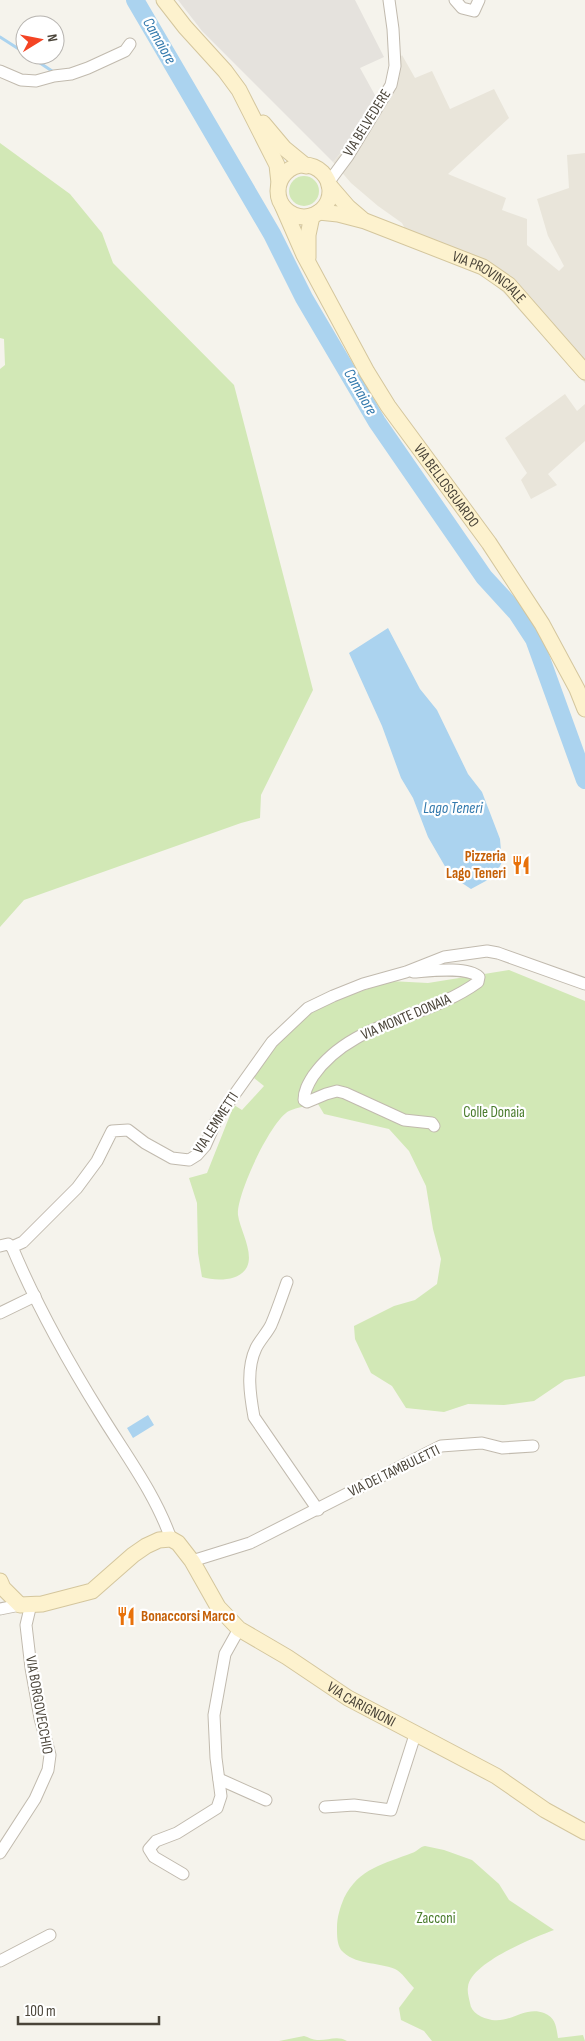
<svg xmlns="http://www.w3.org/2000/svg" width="585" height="2041" viewBox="0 0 585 2041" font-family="'Sofia Sans Condensed',sans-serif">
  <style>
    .residential { fill: #e9e5da }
    .industrial { fill: #e5e2dd }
    .green { fill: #d2e8b6 }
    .water { fill: #abd3ef }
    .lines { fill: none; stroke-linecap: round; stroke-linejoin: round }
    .stream { stroke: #abd3ef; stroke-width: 3 }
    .river { stroke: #abd3ef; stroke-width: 18 }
    .street-casing { stroke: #c1baae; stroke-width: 13 }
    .secondary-casing { stroke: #d4c69d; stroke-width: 17 }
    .street { stroke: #fff; stroke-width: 11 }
    .secondary { stroke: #fdf2ce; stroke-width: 15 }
    .labels { text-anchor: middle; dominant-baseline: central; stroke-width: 4.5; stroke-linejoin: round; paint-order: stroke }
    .street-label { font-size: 15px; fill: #4a4439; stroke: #fff }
    .food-label { font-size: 15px; font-weight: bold; fill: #c56008; stroke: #fff; text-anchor: end }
    .park-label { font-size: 15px; fill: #4a7c2d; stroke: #fff }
    .water-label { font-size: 16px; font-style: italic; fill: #3279ad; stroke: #fff }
  </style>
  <rect width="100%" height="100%" fill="#f5f3ec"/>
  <g class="residential">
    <polygon points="402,55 415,78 432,71 450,109 494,89 509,118 448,174 506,198 502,210 527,219 527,245 559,271 564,266 548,236 537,199 569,188 567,155 585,153 585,383 504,293 483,275 414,246 402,223 378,206 351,183 333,162 360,131 376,97"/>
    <polygon points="565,394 577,411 585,404 585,441 548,474 557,485 531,499 521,480 527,473 505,438"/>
  </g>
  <polygon class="industrial" points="178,0 355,0 384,57 360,68 376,97 359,131 333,162 202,31"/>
  <g class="green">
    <polygon points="0,143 70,194 102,233 113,263 234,385 313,690 261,795 260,818 241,823 24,900 0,927 0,369 5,365 4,339 0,338"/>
    <circle cx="304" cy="191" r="15"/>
    <path d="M509 970 585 1001V1376L565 1380 534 1401 504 1405 468 1404 444 1412 406 1408 392 1386 371 1373 355 1339 354 1326 394 1306 415 1300 437 1284 441 1259 433 1229 426 1186 409 1151 389 1129 324 1114 318 1104C309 1106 297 1107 289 1111 271 1120 236 1195 238 1215 240 1230 254 1252 247 1267 239 1282 215 1281 202 1277L198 1253 197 1203 189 1178 207 1173 234 1105 242 1110 264 1086 254 1078 273 1049 306 1016 334 1001 390 981 428 983Z"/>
    <path d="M425 1846 444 1850 472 1860 499 1884 509 1900 554 1930C533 1938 470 1963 468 1987 467 1992 469 1998 470 2003 471 2013 482 2018 492 2020 511 2023 525 2006 544 2013 556 2018 556 2026 558 2038L583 2035 585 2041H432L424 2031 401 2020 399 2008 414 1988C408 1982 402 1972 395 1969 378 1962 354 1965 341 1950 337 1944 337 1935 337 1928 337 1917 340 1908 344 1898 359 1868 384 1864 412 1853 418 1851 419 1847 425 1846Z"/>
    <path d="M304 2036C308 2037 313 2040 317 2040 327 2041 337 2035 347 2041H279Z"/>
  </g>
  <g class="water">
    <polygon points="388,628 420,689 437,710 468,774 482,792 500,839 502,862 495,876 471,889 450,875 428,837 413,798 401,778 382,726 349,653"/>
    <polygon points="148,1415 154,1425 133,1438 127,1428"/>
  </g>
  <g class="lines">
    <g class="stream">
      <polyline points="0,37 25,53"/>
      <polyline points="28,55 52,71"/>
    </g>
    <polyline class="river" points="135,0 272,234 304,298 377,422 484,577 517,613 534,639 585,780"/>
    <g class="street-casing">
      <g id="street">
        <polyline points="455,0 462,8 474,11 479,0"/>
        <polyline points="0,71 21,80 36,81 54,76 71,74 88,68 125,51 130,44"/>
        <polyline points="328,183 348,156 391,85 395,66 393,29 389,0"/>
        <path d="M413 972C429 971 467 966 479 977L478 982C426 1020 352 1020 313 1076 308 1084 304 1091 304 1100L307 1102 326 1094 337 1091 345 1093 404 1120 432 1123 434 1126"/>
        <polyline points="0,1246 8,1244 12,1247"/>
        <path d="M287 1282C282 1296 277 1311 271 1325 267 1333 260 1340 256 1348 246 1369 250 1395 254 1417L318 1510"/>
        <polyline points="0,1313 35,1296"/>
        <path d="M171 1539C155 1493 125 1454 100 1413 67 1360 36 1304 12 1247L23 1242 77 1188 97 1161 112 1131 128 1130 145 1143 172 1158 189 1160 197 1155 205 1146 217 1119 272 1042 308 1008 333 996 363 984 406 972 444 957 487 951 498 953 585 984"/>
        <polyline points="192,1561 250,1543 441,1446 482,1443 502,1448 533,1446"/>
        <polyline points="0,1609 20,1605"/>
        <polyline points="219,1779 266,1800"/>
        <polyline points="325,1807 354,1805 391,1810 415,1735"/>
        <polyline points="0,1853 35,1799 48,1770 50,1755 40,1718 31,1668 26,1625 31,1604"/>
        <polyline points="183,1874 154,1857 149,1849 156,1841 177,1833 217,1808 221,1796 216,1758 214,1715 225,1654 239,1629"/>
        <polyline points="0,1961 50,1935"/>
      </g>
    </g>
    <g class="secondary-casing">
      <g id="secondary">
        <polyline points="164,0 185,27 225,71 239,90 277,165 279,183"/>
        <polyline points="263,123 284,148 306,166"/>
        <circle cx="304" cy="191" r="26"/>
        <polyline points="329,185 348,207 362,219"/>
        <path id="s1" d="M283 207 304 255 367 372 388 406 489 543 542 624 577 689 585 709"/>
        <path id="s2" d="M319 212 338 214 365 221 483 267 509 285 585 372"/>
        <polyline points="308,258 308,235 312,216"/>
        <path id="s3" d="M0 1581 3 1588 20 1605 42 1604 92 1591 133 1555 146 1546 159 1540 171 1539 178 1543 192 1561 218 1607 239 1629 287 1657 348 1698 496 1776 545 1810 585 1832"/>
      </g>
    </g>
    <use href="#street" class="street"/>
    <use href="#secondary" class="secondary"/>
  </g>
  <defs>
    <g id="restaurant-bare" transform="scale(1.5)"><path d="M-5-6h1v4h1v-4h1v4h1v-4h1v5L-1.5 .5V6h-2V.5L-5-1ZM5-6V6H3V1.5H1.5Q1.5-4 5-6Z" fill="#e8710a" stroke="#fff" stroke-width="2.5" paint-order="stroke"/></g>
  </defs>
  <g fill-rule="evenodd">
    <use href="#restaurant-bare" x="521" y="865"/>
    <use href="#restaurant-bare" x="126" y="1616"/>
  </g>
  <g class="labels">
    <g class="street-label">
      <text transform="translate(367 123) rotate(-58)">VIA BELVEDERE</text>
      <text stroke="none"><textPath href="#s2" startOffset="184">VIA PROVINCIALE</textPath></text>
      <text stroke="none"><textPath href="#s1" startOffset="324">VIA BELLOSGUARDO</textPath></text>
      <text transform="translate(406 1017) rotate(-23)">VIA MONTE DONAIA</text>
      <text transform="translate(216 1123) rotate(-57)">VIA LEMMETTI</text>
      <text transform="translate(394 1471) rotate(-26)">VIA DEI TAMBULETTI</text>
      <text stroke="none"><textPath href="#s3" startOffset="460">VIA CARIGNONI</textPath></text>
      <text transform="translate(39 1705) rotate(80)">VIA BORGOVECCHIO</text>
    </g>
    <g class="food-label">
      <text x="506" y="856">Pizzeria<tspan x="506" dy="17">Lago Teneri</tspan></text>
      <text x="141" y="1616" text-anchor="start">Bonaccorsi Marco</text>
    </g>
    <g class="park-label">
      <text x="494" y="1112">Colle Donaia</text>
      <text x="436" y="1918">Zacconi</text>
    </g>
    <g class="water-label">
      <text transform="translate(159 41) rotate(60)">Camaiore</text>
      <text transform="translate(360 392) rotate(60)">Camaiore</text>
      <text x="453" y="808">Lago Teneri</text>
    </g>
  </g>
  <g transform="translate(40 40) rotate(80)"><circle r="24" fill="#ffffff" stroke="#b7b4b0"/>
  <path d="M0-4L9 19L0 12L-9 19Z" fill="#f44424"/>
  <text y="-8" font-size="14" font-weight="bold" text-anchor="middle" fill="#4a4439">N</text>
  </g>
  <path d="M18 2016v8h141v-8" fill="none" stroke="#4a4439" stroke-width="2.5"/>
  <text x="25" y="2016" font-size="15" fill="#4a4439" stroke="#ffffff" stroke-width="4" paint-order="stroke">100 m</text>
</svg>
